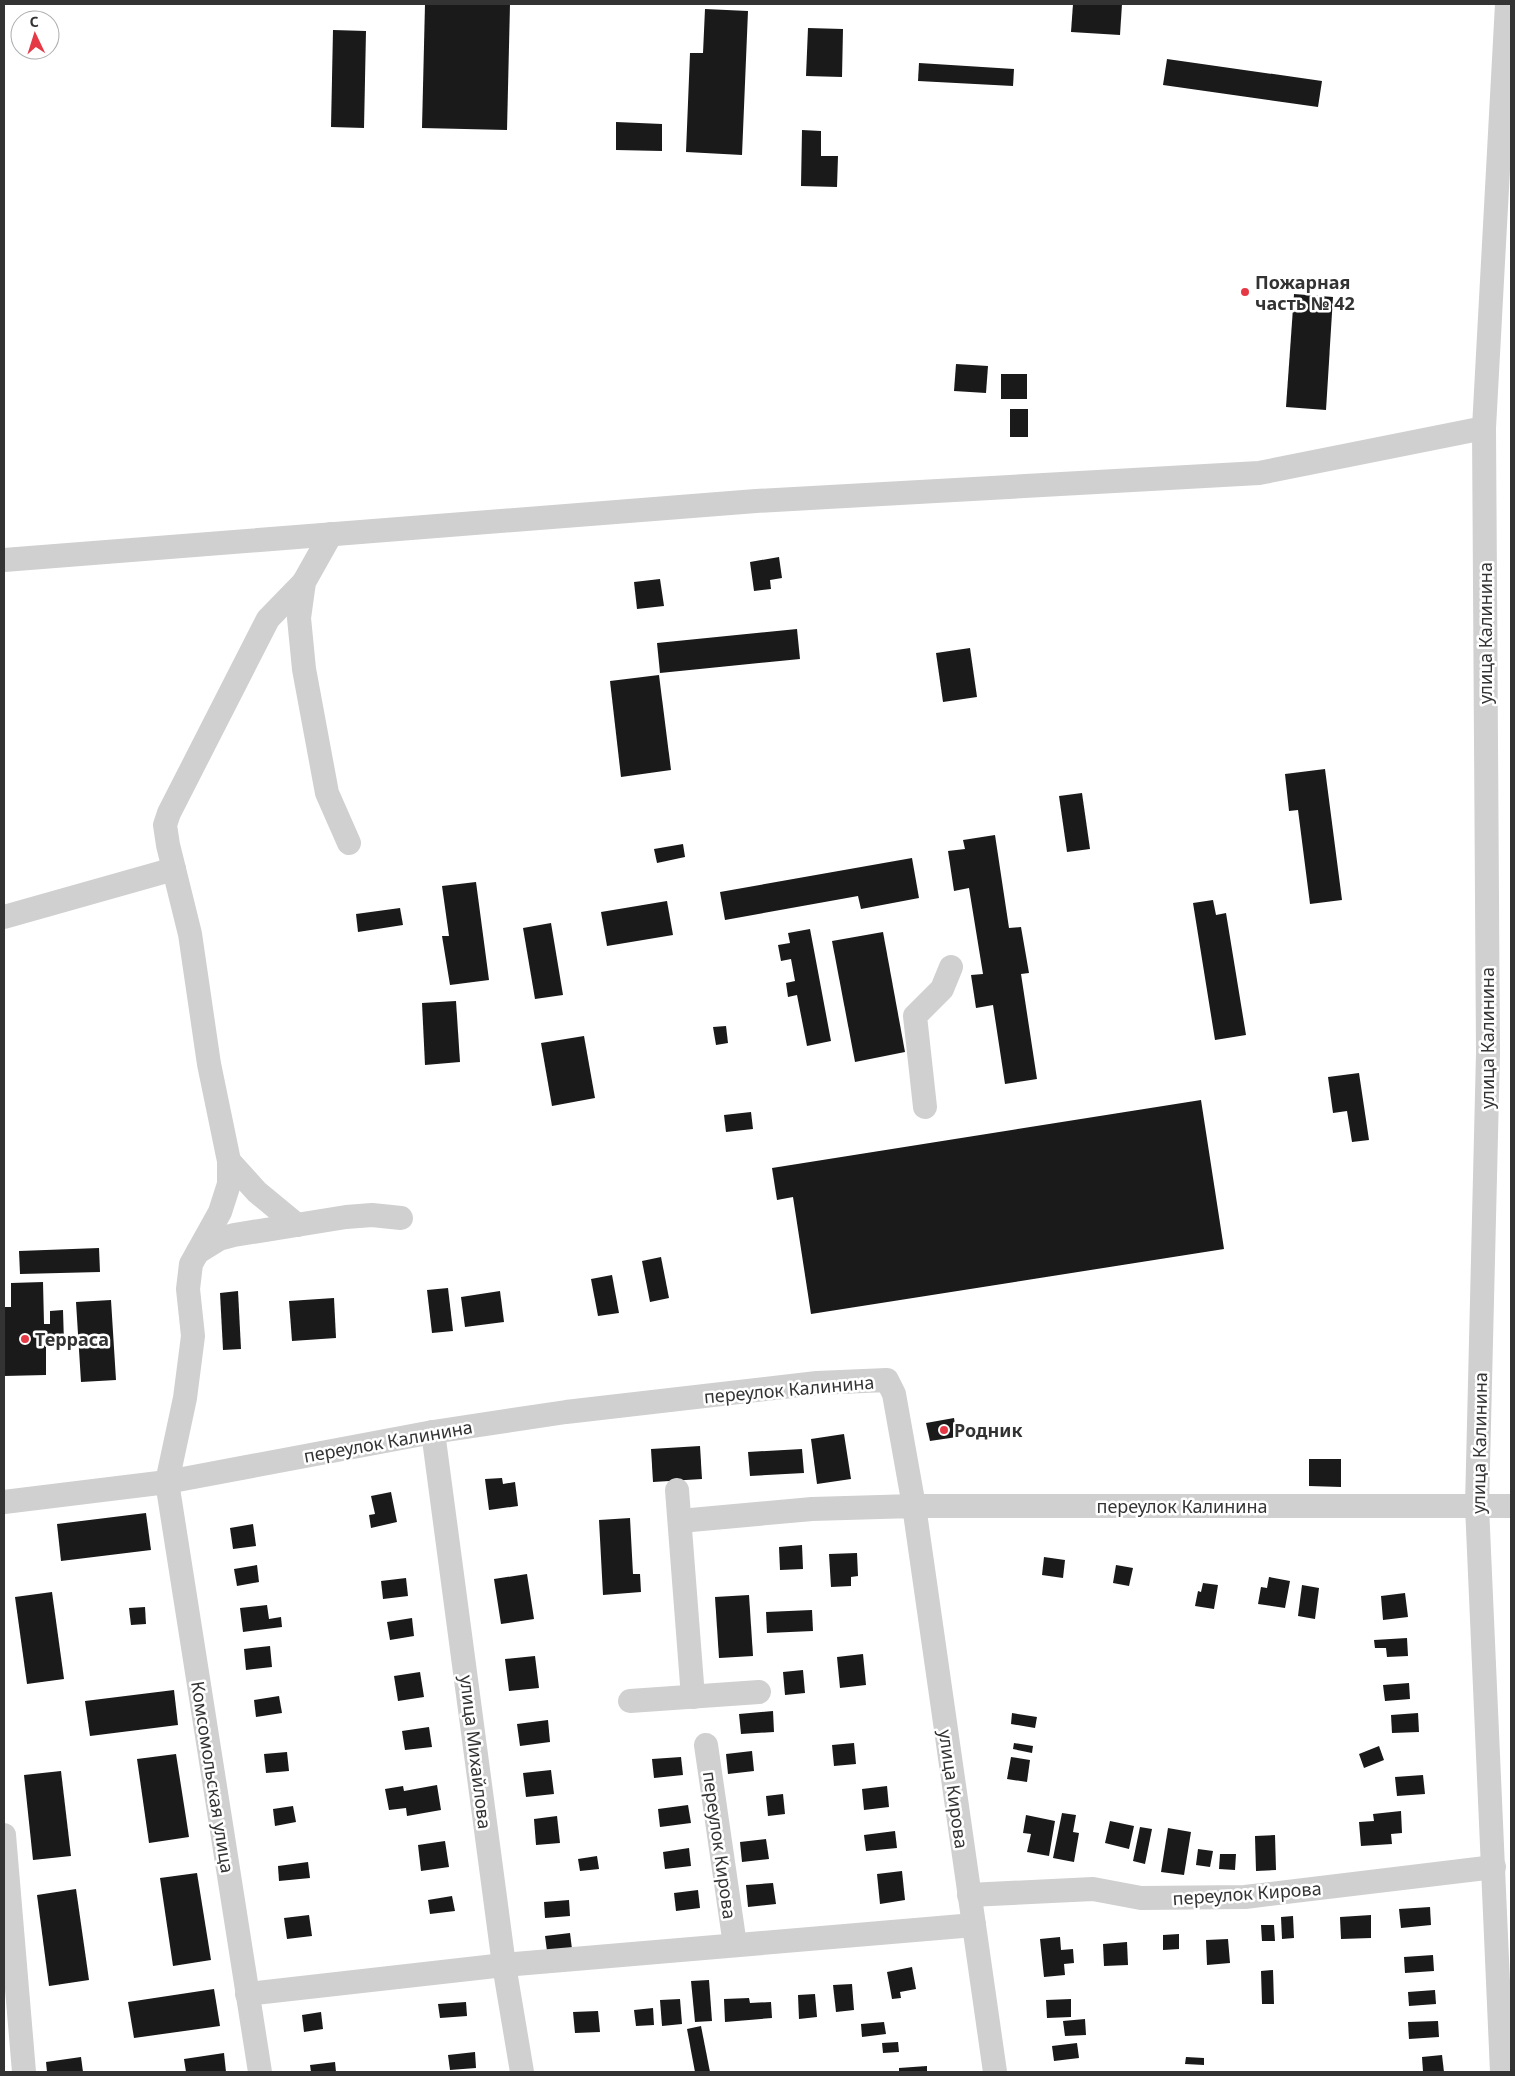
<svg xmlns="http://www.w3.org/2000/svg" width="1515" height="2076" viewBox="0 0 1515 2076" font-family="'Noto Sans',sans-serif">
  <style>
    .building { fill: #1a1a1a }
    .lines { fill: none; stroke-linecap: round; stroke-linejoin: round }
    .minor { stroke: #d0d0d0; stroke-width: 24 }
    .poi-dot { fill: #e63946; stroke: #fff; stroke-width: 2 }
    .labels { text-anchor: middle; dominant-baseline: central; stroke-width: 5; stroke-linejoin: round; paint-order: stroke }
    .poi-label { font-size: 18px; font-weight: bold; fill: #333; stroke: #fff; text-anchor: start }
    .street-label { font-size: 18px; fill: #333; stroke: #fff }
  </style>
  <rect width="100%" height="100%" fill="#fff"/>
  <g class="building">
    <polygon points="425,4 510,4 507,130 422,128"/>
    <polygon points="1073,4 1122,4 1120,35 1071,32"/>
    <polygon points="705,9 748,11 742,155 686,152 690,53 703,53"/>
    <polygon points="808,28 843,29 842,77 806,76"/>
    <polygon points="333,30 366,31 364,128 331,127"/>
    <polygon points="1167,59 1322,81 1318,107 1163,85"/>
    <polygon points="919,63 1014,69 1013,86 918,81"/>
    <polygon points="616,122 662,124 662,151 616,150"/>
    <polygon points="802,130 821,131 821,156 838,156 837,187 801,186"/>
    <polygon points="1294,294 1333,297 1326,410 1286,407"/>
    <polygon points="956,364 988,366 986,393 954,391"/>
    <rect x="1001" y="374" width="26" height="25"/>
    <rect x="1010" y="409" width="18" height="28"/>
    <polygon points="779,557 782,578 770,580 771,589 754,591 750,562"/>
    <polygon points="660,579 664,606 637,609 634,582"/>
    <polygon points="797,629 800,659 660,673 657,643"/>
    <polygon points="970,648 977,697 943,702 936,653"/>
    <polygon points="659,675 671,770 621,777 610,681"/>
    <polygon points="1325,769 1342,900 1310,904 1298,810 1289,811 1285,774"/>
    <polygon points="1082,793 1090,849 1067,852 1059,796"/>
    <polygon points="995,835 1009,928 1021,927 1029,973 1021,974 1037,1079 1005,1084 993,1005 976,1008 971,975 983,974 969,888 954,891 948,851 965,849 963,840"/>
    <polygon points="683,844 685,857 657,863 654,849"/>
    <polygon points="912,858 919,898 861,909 858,896 725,920 720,892"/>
    <polygon points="476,882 489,980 450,985 442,936 449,936 442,886"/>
    <polygon points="1213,900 1216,915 1226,913 1246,1035 1215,1040 1193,903"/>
    <polygon points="667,901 673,935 607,946 601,912"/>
    <polygon points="400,908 403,925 358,932 356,914"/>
    <polygon points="551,923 563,995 535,999 523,928"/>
    <polygon points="810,929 831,1041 807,1046 797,995 788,997 786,983 795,981 791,959 781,961 778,945 790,943 788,933"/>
    <polygon points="883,932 905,1052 855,1062 832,941"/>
    <polygon points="456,1001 460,1062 425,1065 422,1003"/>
    <polygon points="726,1026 728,1043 716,1045 713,1027"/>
    <polygon points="584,1036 595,1098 552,1106 541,1043"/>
    <polygon points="1359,1073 1369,1140 1352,1142 1347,1111 1333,1113 1328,1077"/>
    <polygon points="1201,1100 1224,1249 811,1314 793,1197 777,1200 772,1168"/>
    <polygon points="751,1112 753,1129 726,1132 724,1115"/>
    <polygon points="99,1248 100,1272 20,1274 19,1251"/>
    <polygon points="661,1257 669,1298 650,1302 642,1261"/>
    <polygon points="612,1275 619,1313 598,1316 591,1279"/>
    <polygon points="43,1282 44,1324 50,1324 50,1311 63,1310 64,1343 46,1343 46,1375 4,1376 4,1307 11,1307 11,1283"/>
    <polygon points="448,1288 453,1331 432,1333 427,1290"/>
    <polygon points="238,1291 241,1349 223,1350 220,1293"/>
    <polygon points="500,1291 504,1322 465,1327 461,1297"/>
    <polygon points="334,1298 336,1338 292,1341 289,1301"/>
    <polygon points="111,1300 116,1380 81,1382 76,1302"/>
    <polygon points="954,1418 957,1437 930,1441 926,1423"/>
    <polygon points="844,1434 851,1479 817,1484 811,1439"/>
    <polygon points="700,1446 702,1479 653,1482 651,1449"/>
    <polygon points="802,1449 804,1473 750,1476 748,1452"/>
    <polygon points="1309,1459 1341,1459 1341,1487 1309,1486"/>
    <polygon points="502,1478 503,1484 515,1482 518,1506 489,1510 485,1479"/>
    <polygon points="391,1492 397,1522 371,1528 369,1515 375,1514 371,1496"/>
    <polygon points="146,1513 151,1550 61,1561 57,1524"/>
    <polygon points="630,1518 633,1574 640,1574 641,1592 603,1595 599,1520"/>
    <polygon points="253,1524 256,1546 233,1549 230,1528"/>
    <polygon points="802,1545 803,1569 780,1570 779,1547"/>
    <polygon points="857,1553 858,1576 851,1577 851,1586 831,1587 829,1554"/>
    <polygon points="1044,1557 1065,1560 1063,1578 1042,1575"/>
    <polygon points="257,1565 259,1582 237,1586 234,1569"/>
    <polygon points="1116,1565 1133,1568 1129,1586 1113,1583"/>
    <polygon points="527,1574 534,1619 501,1624 494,1579"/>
    <polygon points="1269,1577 1290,1581 1285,1608 1258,1604 1261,1587 1267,1588"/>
    <polygon points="406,1578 408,1596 383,1599 381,1581"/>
    <polygon points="1203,1583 1218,1585 1214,1609 1195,1606 1198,1591 1201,1592"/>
    <polygon points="1302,1585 1319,1588 1315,1619 1298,1616"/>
    <polygon points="52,1592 64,1679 27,1684 15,1597"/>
    <polygon points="1405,1593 1408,1617 1383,1620 1381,1596"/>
    <polygon points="749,1595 753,1656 719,1658 715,1597"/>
    <polygon points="267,1605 269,1619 281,1617 282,1627 243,1632 240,1608"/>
    <polygon points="145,1607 146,1624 131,1625 129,1608"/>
    <polygon points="812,1610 813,1631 767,1633 766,1612"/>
    <polygon points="412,1618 414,1636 390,1640 387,1622"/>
    <polygon points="1407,1638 1408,1656 1387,1657 1386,1648 1375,1648 1374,1640"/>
    <polygon points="270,1646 272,1667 246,1670 244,1649"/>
    <polygon points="863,1654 866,1685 840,1688 837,1657"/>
    <polygon points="535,1656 539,1688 509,1691 505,1659"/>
    <polygon points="803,1670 805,1693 785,1695 783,1672"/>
    <polygon points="420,1672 424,1697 398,1701 394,1676"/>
    <polygon points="1409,1683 1410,1699 1385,1701 1383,1685"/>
    <polygon points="174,1690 178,1725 90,1736 85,1701"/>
    <polygon points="279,1696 282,1713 256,1717 254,1700"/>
    <polygon points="773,1711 774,1732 741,1734 739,1714"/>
    <polygon points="1012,1713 1037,1717 1035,1728 1011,1724"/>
    <polygon points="1418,1713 1419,1732 1392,1733 1391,1715"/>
    <polygon points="548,1720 550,1742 520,1746 517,1724"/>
    <polygon points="429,1727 432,1747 405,1750 402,1731"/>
    <polygon points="854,1743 856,1764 834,1766 832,1745"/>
    <polygon points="1014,1743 1033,1746 1032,1753 1013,1749"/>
    <polygon points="1379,1746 1384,1760 1364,1768 1359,1754"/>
    <polygon points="752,1751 754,1771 728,1774 726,1754"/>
    <polygon points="287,1752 289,1771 266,1773 264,1754"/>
    <polygon points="176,1754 189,1837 149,1843 137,1759"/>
    <polygon points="681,1757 683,1775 654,1778 652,1759"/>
    <polygon points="1011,1757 1030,1760 1027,1782 1007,1779"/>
    <polygon points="551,1770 554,1794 526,1797 523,1773"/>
    <polygon points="61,1771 71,1856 33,1860 24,1775"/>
    <polygon points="1423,1775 1425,1794 1397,1796 1395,1777"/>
    <polygon points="437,1785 441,1810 407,1816 406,1808 389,1810 385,1789 403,1786 404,1791"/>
    <polygon points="887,1786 889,1807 864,1810 862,1789"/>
    <polygon points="783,1794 785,1814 768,1816 766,1796"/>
    <polygon points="688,1805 691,1823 660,1827 658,1809"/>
    <polygon points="293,1806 296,1822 275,1826 273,1809"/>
    <polygon points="1401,1811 1402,1833 1391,1834 1392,1844 1361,1846 1359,1822 1374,1821 1373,1814"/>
    <polygon points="1062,1813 1076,1815 1073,1832 1079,1833 1074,1862 1053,1858"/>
    <polygon points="1026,1815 1055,1821 1049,1856 1027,1852 1031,1834 1023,1833"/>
    <polygon points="557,1816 560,1843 536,1845 534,1819"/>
    <polygon points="1110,1821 1134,1826 1129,1849 1105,1843"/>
    <polygon points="1140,1827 1152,1829 1145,1864 1133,1861"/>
    <polygon points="1168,1828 1191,1832 1184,1875 1161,1872"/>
    <polygon points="895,1831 897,1848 866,1851 864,1835"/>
    <polygon points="1275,1835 1276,1870 1256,1871 1255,1836"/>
    <polygon points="766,1839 769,1859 742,1862 740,1842"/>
    <polygon points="445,1841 449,1867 421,1871 418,1845"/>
    <polygon points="689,1848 691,1866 665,1869 663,1852"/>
    <polygon points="1198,1849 1213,1851 1210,1867 1196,1865"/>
    <polygon points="1220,1854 1236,1854 1235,1870 1219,1869"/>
    <polygon points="597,1856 599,1869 580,1871 578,1859"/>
    <polygon points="308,1862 310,1878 279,1881 278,1866"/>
    <polygon points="902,1871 905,1900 880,1904 877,1874"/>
    <polygon points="197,1873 211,1960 173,1966 160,1878"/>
    <polygon points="773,1883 776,1904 748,1907 746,1885"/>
    <polygon points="76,1889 89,1980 49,1986 37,1895"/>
    <polygon points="698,1890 700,1908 676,1911 674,1893"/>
    <polygon points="452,1896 455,1911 430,1914 428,1900"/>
    <polygon points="569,1900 570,1916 545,1918 544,1902"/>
    <polygon points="1430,1907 1431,1925 1401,1928 1399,1909"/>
    <polygon points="309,1915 312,1936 287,1939 284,1918"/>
    <polygon points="1371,1915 1371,1938 1341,1939 1340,1917"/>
    <polygon points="1293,1916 1294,1938 1282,1939 1281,1917"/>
    <polygon points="1261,1925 1274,1925 1275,1941 1262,1941"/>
    <polygon points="570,1933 572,1949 547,1951 545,1936"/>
    <polygon points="1179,1934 1179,1949 1163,1950 1163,1935"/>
    <polygon points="1060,1937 1061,1950 1073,1949 1074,1963 1064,1964 1065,1975 1044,1977 1040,1939"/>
    <polygon points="1228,1939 1230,1963 1207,1965 1206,1940"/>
    <polygon points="1127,1942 1128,1965 1104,1966 1103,1944"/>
    <polygon points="1433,1955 1434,1971 1405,1973 1404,1957"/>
    <polygon points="912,1967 916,1989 900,1992 901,1998 892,1999 887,1972"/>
    <polygon points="1273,1970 1274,2004 1262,2004 1261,1971"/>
    <polygon points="709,1980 712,2021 695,2022 691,1981"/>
    <polygon points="852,1984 854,2010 836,2012 833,1985"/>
    <polygon points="214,1989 220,2026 134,2038 128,2002"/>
    <polygon points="1435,1990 1436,2004 1409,2006 1408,1992"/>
    <polygon points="815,1994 817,2017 799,2019 798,1995"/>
    <polygon points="749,1998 750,2003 771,2002 772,2018 725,2022 724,1999"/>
    <polygon points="680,1999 682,2024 662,2026 660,2000"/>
    <polygon points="1071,1999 1071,2017 1047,2018 1046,2000"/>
    <polygon points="466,2002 467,2016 440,2018 438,2004"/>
    <polygon points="653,2008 654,2025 636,2026 634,2010"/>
    <polygon points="598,2011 600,2032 575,2033 573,2012"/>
    <polygon points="321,2012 323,2029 304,2032 302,2015"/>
    <polygon points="1085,2019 1086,2035 1065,2036 1063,2021"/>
    <polygon points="1438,2021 1439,2037 1409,2039 1408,2022"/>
    <polygon points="884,2022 886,2034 862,2037 861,2024"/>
    <polygon points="701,2026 710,2072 695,2072 687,2029"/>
    <polygon points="898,2042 899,2052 883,2053 882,2043"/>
    <polygon points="1077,2043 1079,2058 1054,2061 1052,2046"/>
    <polygon points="475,2052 476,2068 450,2070 448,2055"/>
    <polygon points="224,2053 226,2072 186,2072 184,2059"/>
    <polygon points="1442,2055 1444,2072 1423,2072 1422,2057"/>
    <polygon points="81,2057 83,2072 47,2072 46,2062"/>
    <polygon points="1186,2057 1204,2058 1204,2065 1185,2064"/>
    <polygon points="335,2062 336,2072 311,2072 310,2065"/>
    <polygon points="927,2066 927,2072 899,2072 899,2068"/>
  </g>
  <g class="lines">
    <g class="minor">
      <polyline points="331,534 304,582 299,618 304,669 327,793 349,843"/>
      <polyline points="4,560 756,501 1259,473 1484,428"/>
      <polyline points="4,917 174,869"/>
      <polyline points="925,1107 915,1016 942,989 951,967"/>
      <polyline points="229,1161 257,1192 297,1225"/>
      <polyline points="198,1252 219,1239 234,1235 346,1217 372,1215 401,1218"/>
      <polyline points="433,1432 504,1965 522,2072"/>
      <polyline points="677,1490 693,1697"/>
      <polyline points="4,1502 167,1482 433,1432 566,1412 817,1383 887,1380 894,1394 914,1506 1511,1506"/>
      <polyline points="680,1521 812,1509 914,1506 995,2072"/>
      <polyline points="630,1701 759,1692"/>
      <polyline points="706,1745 735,1945"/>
      <polyline points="4,1835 24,2072"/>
      <polyline points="969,1895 1093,1889 1141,1898 1245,1897 1494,1867"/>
      <polyline points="247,1994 504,1965 974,1925"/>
      <polyline points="260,2072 167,1482 185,1398 193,1336 188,1289 191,1264 220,1212 229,1184 229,1161 209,1064 190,934 168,845 165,825 169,813 268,619 304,582"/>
      <polyline points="1502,2072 1477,1506 1488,1053 1484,428 1507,4"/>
    </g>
  </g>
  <g class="poi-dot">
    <circle cx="1245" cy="292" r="5"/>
    <circle cx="25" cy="1339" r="5"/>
    <circle cx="944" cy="1430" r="5"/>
  </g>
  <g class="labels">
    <g class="poi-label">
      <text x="1255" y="282">Пожарная<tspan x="1255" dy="21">часть № 42</tspan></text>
      <text x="35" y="1339">Терраса</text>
      <text x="954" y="1430">Родник</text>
    </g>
    <g class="street-label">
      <text transform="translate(1485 633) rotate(-90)">улица Калинина</text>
      <text transform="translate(1487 1038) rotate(-90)">улица Калинина</text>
      <text transform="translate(789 1389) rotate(-5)">переулок Калинина</text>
      <text transform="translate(388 1441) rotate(-10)">переулок Калинина</text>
      <text transform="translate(1479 1443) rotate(-89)">улица Калинина</text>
      <text x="1182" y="1506">переулок Калинина</text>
      <text transform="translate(476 1752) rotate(83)">улица Михайлова</text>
      <text transform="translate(213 1777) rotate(81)">Комсомольская улица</text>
      <text transform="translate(954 1789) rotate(82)">улица Кирова</text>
      <text transform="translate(720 1845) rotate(82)">переулок Кирова</text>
      <text transform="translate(1247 1893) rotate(-4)">переулок Кирова</text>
    </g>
  </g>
  <rect width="1515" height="2076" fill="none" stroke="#333333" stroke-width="10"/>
  <g transform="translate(35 35) rotate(356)"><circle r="24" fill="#ffffff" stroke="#adadad"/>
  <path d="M0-4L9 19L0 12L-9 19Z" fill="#e63946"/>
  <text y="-8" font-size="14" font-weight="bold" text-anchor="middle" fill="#333333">С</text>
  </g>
</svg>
